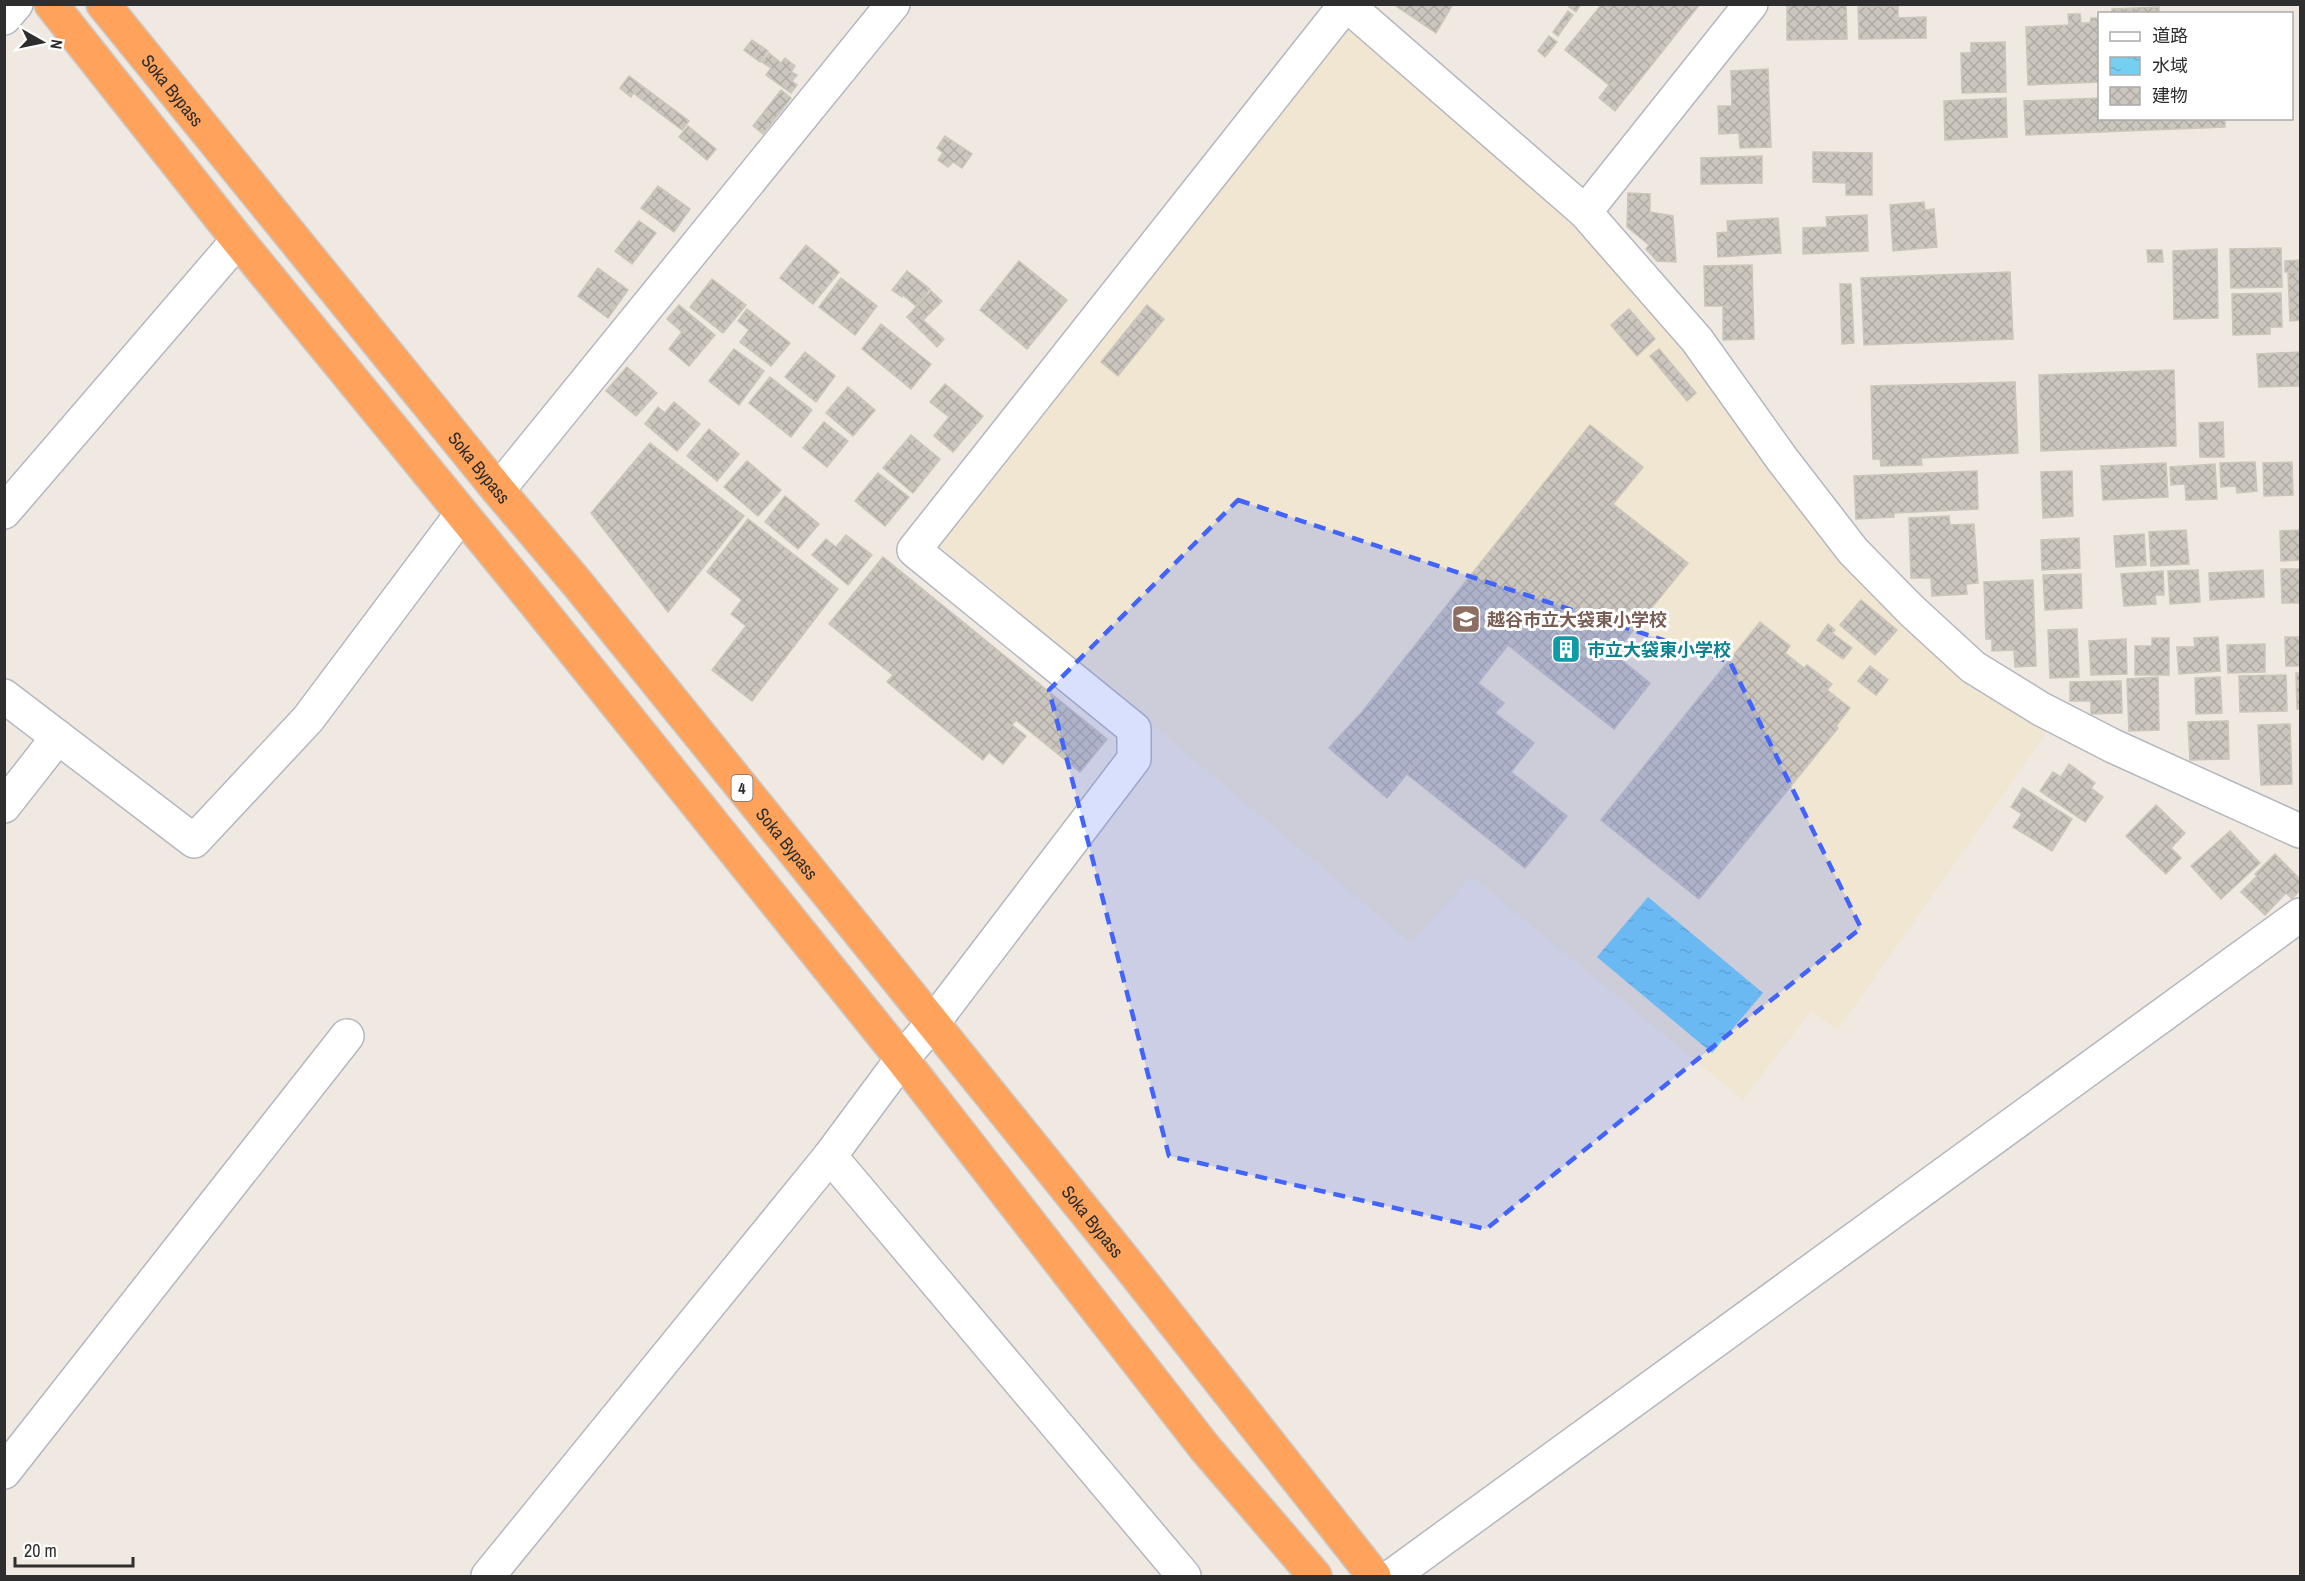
<svg xmlns="http://www.w3.org/2000/svg" width="2305" height="1581" viewBox="0 0 2305 1581" font-family="'Archivo Narrow','Noto Sans JP',sans-serif">
  <style>
    .education { fill: #f0e6d1 }
    .water { fill: url(#water-ripples) }
    .building { fill: url(#building-cross-hatch); stroke: #cbc5ba; stroke-width: 1.5 }
    .lines { fill: none; stroke-linecap: round; stroke-linejoin: round }
    .street-casing { stroke: #b4b7c1; stroke-width: 36 }
    .highway-casing { stroke: #c9c9c9; stroke-width: 36 }
    .street { stroke: #fff; stroke-width: 33 }
    .highway { stroke: #ffa35c; stroke-width: 33 }
    .marked { fill: #4264fb; fill-opacity: 0.2; stroke: #4264fb; stroke-width: 4.5; stroke-dasharray: 12 8; stroke-linejoin: round }
    .labels { text-anchor: middle; dominant-baseline: central; stroke-width: 6; stroke-linejoin: round; paint-order: stroke }
    .shield { fill: #fff; stroke: #6d6d6d; stroke-width: 1.5 }
    .shield-label { font-size: 16px; font-weight: bold; fill: #2e2e2e }
    .street-label { font-size: 18px; fill: #2e2e2e; stroke: #fff }
    .education-label { font-size: 18px; font-weight: bold; fill: #785e54; stroke: #fff; text-anchor: start }
    .culture-label { font-size: 18px; font-weight: bold; fill: #0d838f; stroke: #fff; text-anchor: start }
  </style>
  <defs>
    <pattern id="water-ripples" width="26" height="14" patternUnits="userSpaceOnUse" patternTransform="scale(1.5)"><rect width="26" height="14" fill="#75cff0"/><path d="M2 4q2-2 4 0t4 0M15 11q2-2 4 0t4 0" fill="none" stroke="#66b2ce"/></pattern>
    <pattern id="building-cross-hatch" width="8" height="8" patternUnits="userSpaceOnUse" patternTransform="scale(1.5)"><rect width="8" height="8" fill="#cbc7bf"/><path d="M0 0l8 8M0 8l8-8" fill="none" stroke="#afaba4"/></pattern>
  </defs>
  <rect width="100%" height="100%" fill="#efe9e1"/>
  <polygon class="education" points="1349,22 1573,217 1684,343 1790,489 2050,728 1838,1030 1811,1011 1743,1100 1471,876 1411,943 937,543"/>
  <polygon class="water" points="1648,897 1763,993 1712,1053 1597,957"/>
  <g class="building">
    <polygon points="1397,4 1453,4 1436,33 1396,6"/>
    <polygon points="1571,4 1581,4 1576,12 1569,7"/>
    <polygon points="1602,4 1700,4 1615,111 1599,98 1609,85 1565,50"/>
    <polygon points="1787,4 1846,4 1847,39 1787,40"/>
    <polygon points="1898,6 1898,18 1926,17 1926,38 1859,39 1858,7"/>
    <polygon points="2159,7 2159,14 2112,14 2112,9"/>
    <polygon points="1568,11 1573,15 1558,36 1553,32"/>
    <polygon points="2068,14 2080,14 2081,23 2090,23 2091,18 2100,18 2100,82 2028,85 2026,27 2069,25"/>
    <polygon points="1549,36 1557,42 1545,57 1538,51"/>
    <polygon points="752,40 768,51 760,62 744,50"/>
    <polygon points="2005,42 2006,92 1962,93 1961,53 1971,53 1971,43"/>
    <polygon points="769,53 781,63 785,58 795,66 791,72 797,75 792,81 797,85 791,93 766,75 771,68 762,62"/>
    <polygon points="1768,69 1771,147 1740,148 1739,133 1719,134 1718,106 1732,106 1731,71"/>
    <polygon points="629,76 689,121 682,130 633,93 631,97 620,88"/>
    <polygon points="781,90 791,98 763,134 753,126"/>
    <polygon points="2006,98 2007,137 1945,140 1944,101"/>
    <polygon points="2100,98 2100,118 2225,118 2225,127 2026,135 2024,101"/>
    <polygon points="688,126 716,149 707,160 679,137"/>
    <polygon points="945,136 972,154 962,168 953,162 948,167 938,160 943,153 937,148"/>
    <polygon points="1813,152 1872,153 1872,195 1846,195 1846,183 1813,182"/>
    <polygon points="1762,156 1762,183 1701,184 1701,158"/>
    <polygon points="658,186 690,209 674,232 641,208"/>
    <polygon points="1628,193 1650,194 1650,212 1673,216 1676,262 1657,261 1646,249 1649,245 1627,227"/>
    <polygon points="1924,202 1925,210 1934,209 1937,247 1893,251 1890,205"/>
    <polygon points="1867,215 1868,251 1803,254 1803,228 1827,227 1826,217"/>
    <polygon points="1778,218 1781,253 1718,257 1717,233 1728,232 1727,221"/>
    <polygon points="639,221 656,233 632,264 615,251"/>
    <polygon points="806,245 839,272 813,304 780,278"/>
    <polygon points="2281,248 2282,287 2231,288 2230,249"/>
    <polygon points="2217,249 2218,318 2174,319 2173,251"/>
    <polygon points="2147,250 2162,250 2163,262 2148,262"/>
    <polygon points="2300,260 2300,271 2285,272 2285,261"/>
    <polygon points="1019,261 1067,300 1027,349 980,310"/>
    <polygon points="1752,265 1754,339 1723,340 1723,306 1705,306 1704,266"/>
    <polygon points="598,268 628,290 608,318 578,296"/>
    <polygon points="907,271 930,289 916,306 903,295 902,297 892,290"/>
    <polygon points="2010,272 2013,339 1864,345 1861,278"/>
    <polygon points="2300,272 2300,320 2290,321 2288,273"/>
    <polygon points="841,278 877,306 855,335 819,307"/>
    <polygon points="712,279 746,305 723,333 690,307"/>
    <polygon points="1840,284 1851,284 1854,343 1842,344"/>
    <polygon points="931,291 942,301 923,320 944,339 937,347 907,317"/>
    <polygon points="2281,293 2282,327 2270,327 2270,334 2233,335 2232,294"/>
    <polygon points="679,305 715,335 689,366 669,349 682,332 667,319"/>
    <polygon points="1147,305 1164,319 1118,376 1101,362"/>
    <polygon points="747,309 790,343 771,366 740,342 749,330 738,321"/>
    <polygon points="1629,309 1655,339 1637,356 1611,325"/>
    <polygon points="881,324 931,364 911,389 862,349"/>
    <polygon points="734,349 764,371 739,405 709,381"/>
    <polygon points="1659,349 1696,393 1687,401 1650,356"/>
    <polygon points="805,352 835,376 816,402 785,377"/>
    <polygon points="2300,352 2300,386 2259,387 2257,354"/>
    <polygon points="627,367 657,393 636,416 606,391"/>
    <polygon points="2174,370 2176,446 2041,451 2039,375"/>
    <polygon points="770,377 812,410 791,437 749,403"/>
    <polygon points="2015,382 2018,453 1921,458 1922,465 1881,466 1880,459 1873,459 1871,386"/>
    <polygon points="945,384 983,416 953,452 934,436 949,417 930,402"/>
    <polygon points="848,387 875,410 853,436 826,413"/>
    <polygon points="674,402 700,424 677,451 645,424 658,407 665,413"/>
    <polygon points="824,422 848,441 827,467 803,448"/>
    <polygon points="2223,422 2224,457 2200,457 2199,423"/>
    <polygon points="1590,425 1643,467 1613,504 1688,563 1614,654 1650,683 1614,729 1508,645 1478,683 1504,703 1495,713 1534,743 1511,772 1567,816 1525,868 1407,774 1420,758 1387,798 1329,748 1363,711"/>
    <polygon points="709,429 739,454 717,481 687,456"/>
    <polygon points="911,435 940,459 913,493 883,468"/>
    <polygon points="650,443 744,516 668,612 591,513"/>
    <polygon points="747,461 781,490 758,516 724,487"/>
    <polygon points="2255,462 2257,491 2237,493 2236,486 2221,487 2220,463"/>
    <polygon points="2292,462 2293,495 2264,496 2263,463"/>
    <polygon points="2166,463 2168,497 2103,500 2101,466"/>
    <polygon points="2215,464 2217,499 2186,500 2185,484 2171,485 2170,467"/>
    <polygon points="1977,471 1978,509 1894,513 1894,517 1856,519 1854,476"/>
    <polygon points="2072,471 2073,516 2043,518 2041,472"/>
    <polygon points="878,473 909,497 885,526 855,501"/>
    <polygon points="785,496 819,524 798,549 765,522"/>
    <polygon points="1949,516 1950,525 1974,524 1978,583 1966,584 1967,594 1932,596 1931,578 1911,578 1909,518"/>
    <polygon points="748,519 838,589 752,701 712,670 746,626 731,614 742,600 707,572"/>
    <polygon points="2186,530 2189,564 2151,566 2149,532"/>
    <polygon points="2300,530 2300,560 2281,561 2280,531"/>
    <polygon points="2144,534 2146,565 2116,567 2114,536"/>
    <polygon points="846,535 872,555 848,585 812,555 826,539 836,547"/>
    <polygon points="2079,538 2080,568 2042,570 2041,540"/>
    <polygon points="883,557 1107,739 1080,772 1016,720 1012,725 1026,736 1003,764 989,752 983,760 887,682 893,675 829,624"/>
    <polygon points="2281,569 2300,569 2300,603 2282,603"/>
    <polygon points="2198,570 2200,602 2170,604 2168,571"/>
    <polygon points="2263,570 2264,597 2210,600 2209,573"/>
    <polygon points="2163,571 2164,595 2155,595 2156,604 2124,606 2121,574"/>
    <polygon points="2081,574 2082,608 2045,610 2043,575"/>
    <polygon points="2033,580 2036,666 2015,667 2014,650 1992,651 1992,639 1986,639 1984,582"/>
    <polygon points="1861,600 1897,630 1875,655 1840,625"/>
    <polygon points="1760,622 1790,646 1785,653 1804,668 1807,665 1832,684 1827,690 1850,708 1836,726 1838,728 1699,899 1601,820"/>
    <polygon points="1828,624 1835,630 1832,633 1852,648 1843,659 1817,640"/>
    <polygon points="2077,629 2079,677 2050,678 2048,630"/>
    <polygon points="2218,637 2220,671 2179,674 2177,647 2195,647 2194,638"/>
    <polygon points="2285,637 2300,637 2300,666 2286,666"/>
    <polygon points="2152,638 2169,638 2169,675 2135,675 2135,646 2152,646"/>
    <polygon points="2126,639 2127,674 2091,675 2089,641"/>
    <polygon points="2265,644 2265,672 2228,673 2227,645"/>
    <polygon points="1870,666 1888,680 1876,695 1858,681"/>
    <polygon points="2296,673 2300,673 2300,709 2297,709"/>
    <polygon points="2286,675 2287,711 2240,712 2239,676"/>
    <polygon points="2158,677 2159,730 2129,731 2127,679"/>
    <polygon points="2220,677 2222,713 2196,714 2195,678"/>
    <polygon points="2121,681 2122,713 2091,714 2091,701 2070,701 2070,682"/>
    <polygon points="2228,721 2229,759 2190,760 2188,722"/>
    <polygon points="2290,724 2292,784 2261,785 2258,725"/>
    <polygon points="2069,764 2095,783 2091,788 2103,797 2085,822 2040,791 2053,772 2061,777"/>
    <polygon points="2023,788 2072,819 2052,851 2013,827 2022,814 2011,807"/>
    <polygon points="2156,805 2185,833 2171,848 2181,858 2166,874 2126,836"/>
    <polygon points="2230,831 2260,863 2221,899 2191,866"/>
    <polygon points="2275,854 2300,879 2300,890 2292,899 2286,893 2265,915 2241,892 2257,876 2255,874"/>
  </g>
  <g class="lines">
    <g class="street-casing">
      <g id="street">
        <polyline points="1346,4 1585,212 1697,340 1782,459 1853,551 1911,610 1973,667 2041,709 2113,746 2300,831"/>
        <polyline points="4,18 16,4"/>
        <polyline points="1585,212 1751,4"/>
        <polyline points="498,490 893,4"/>
        <polyline points="4,512 238,240"/>
        <polyline points="4,696 194,841 308,719 461,515"/>
        <polyline points="4,806 58,737"/>
        <polyline points="830,1156 1184,1576"/>
        <polyline points="4,1472 347,1036"/>
        <polyline points="488,1576 830,1156 902,1059 932,1024 1134,759 1134,729 914,550 1346,4"/>
        <polyline points="1392,1576 2300,915"/>
      </g>
    </g>
    <g class="highway-casing">
      <g id="highway">
        <polyline points="51,4 238,240 536,604 902,1059 1205,1448 1315,1576"/>
        <path id="s1" d="M103 4 498 490 577 583 1130 1267 1374 1576"/>
      </g>
    </g>
    <use href="#street" class="street"/>
    <use href="#highway" class="highway"/>
  </g>
  <path class="marked" d="M1238 500 1730 662 1861 928 1486 1229 1169 1156 1049 690Z"/>
  <defs>
    <g id="school-square" transform="scale(1.5)"><rect x="-9" y="-9" width="18" height="18" rx="4" fill="#8d6e63" stroke="#fff"/><path d="M0-5L7-2L0 1L-7-2ZM-4 1L0 2.5L4 1V4Q0 6-4 4Z" fill="#fff"/></g>
    <g id="building-square" transform="scale(1.5)"><rect x="-9" y="-9" width="18" height="18" rx="4" fill="#0f9aa8" stroke="#fff"/><path d="M-4-6H4V6H1V3H-1V6H-4ZM-2.5-4.3h1.7v1.8h-1.7ZM.8-4.3h1.7v1.8H.8ZM-2.5-1h1.7V.8h-1.7ZM.8-1h1.7V.8H.8Z" fill="#fff"/></g>
  </defs>
  <g fill-rule="evenodd">
    <use href="#school-square" x="1466" y="619"/>
    <use href="#building-square" x="1566" y="649"/>
  </g>
  <g class="labels">
    <rect class="shield" x="731.5" y="775" width="21" height="26" rx="4.5"/>
    <g class="shield-label">
      <text x="742" y="788">4</text>
    </g>
    <g class="street-label">
      <text stroke="none"><textPath href="#s1" startOffset="111">Soka Bypass</textPath></text>
      <text stroke="none"><textPath href="#s1" startOffset="597">Soka Bypass</textPath></text>
      <text stroke="none"><textPath href="#s1" startOffset="1083">Soka Bypass</textPath></text>
      <text stroke="none"><textPath href="#s1" startOffset="1569">Soka Bypass</textPath></text>
    </g>
    <g class="education-label">
      <text x="1487" y="619">越谷市立大袋東小学校</text>
    </g>
    <g class="culture-label">
      <text x="1587" y="649">市立大袋東小学校</text>
    </g>
  </g>
  <rect width="2305" height="1581" fill="none" stroke="#2e2e2e" stroke-width="12"/>
  <rect x="2098" y="12" width="195" height="108" fill="#ffffff" stroke="#ababab" stroke-width="1.5"/>
  <rect x="2110" y="32" width="30" height="9" fill="#ffffff" stroke="#ababab" stroke-width="1.5"/>
  <text x="2152" y="42" font-size="18" fill="#2e2e2e">道路</text>
  <rect x="2110" y="57" width="30" height="18" fill="url(#water-ripples)" stroke="#ababab" stroke-width="1.5"/>
  <text x="2152" y="72" font-size="18" fill="#2e2e2e">水域</text>
  <rect x="2110" y="87" width="30" height="18" fill="url(#building-cross-hatch)" stroke="#ababab" stroke-width="1.5"/>
  <text x="2152" y="102" font-size="18" fill="#2e2e2e">建物</text>
  <g transform="translate(42 42) rotate(99)" stroke="#ffffff" stroke-width="4.5" paint-order="stroke">
  <path d="M0-4.5L10 22L0 15L-10 22Z" fill="#2e2e2e"/>
  <text y="-9" font-size="16" font-weight="bold" text-anchor="middle" fill="#2e2e2e">N</text>
  </g>
  <path d="M15 1557v9h118v-9" fill="none" stroke="#2e2e2e" stroke-width="3"/>
  <text x="24" y="1557" font-size="18" fill="#2e2e2e" stroke="#ffffff" stroke-width="4.5" paint-order="stroke">20 m</text>
</svg>
